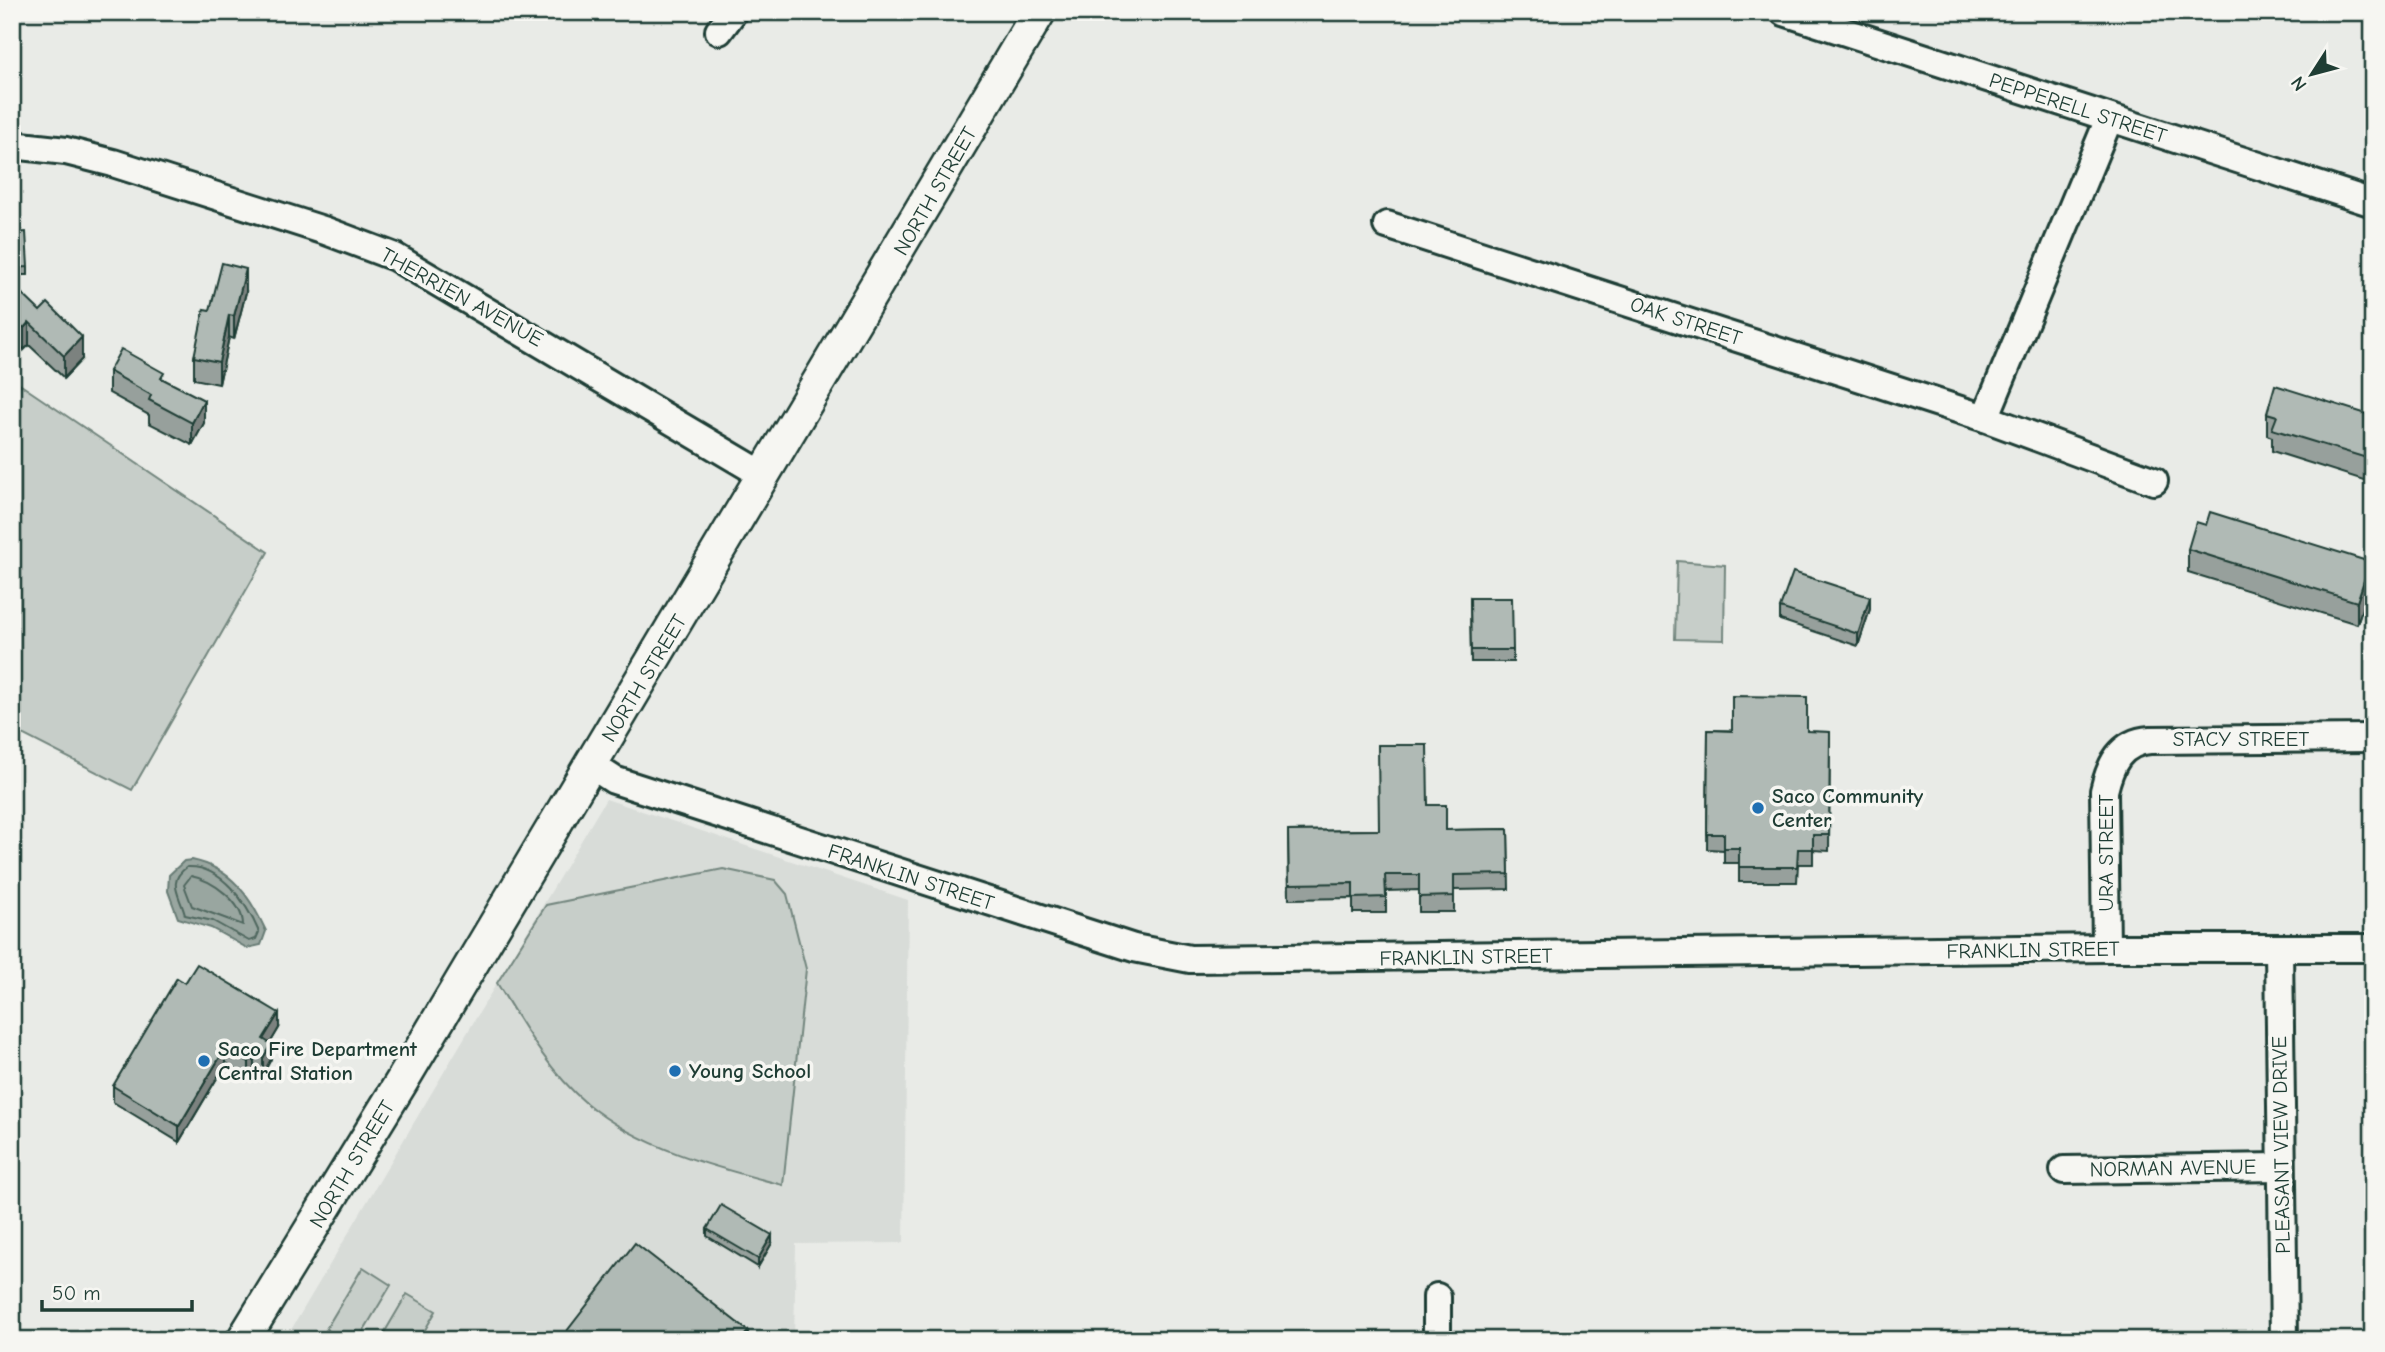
<svg xmlns="http://www.w3.org/2000/svg" width="2385" height="1352" viewBox="0 0 2385 1352" font-family="'Comic Neue',sans-serif">
  <style>
    .built { fill: #d8dcd8 }
    .green { fill: #c7cec9; stroke: #73867e; stroke-width: 2 }
    .water { fill: #99a6a0; stroke: #687c75; stroke-width: 2 }
    .lines { fill: none; stroke-linecap: round; stroke-linejoin: round }
    .shore { stroke: #50675f; stroke-width: 2 }
    .minor-casing { stroke: #1f3d34; stroke-width: 32 }
    .major-casing { stroke: #1f3d34; stroke-width: 37 }
    .minor { stroke: #f6f6f2; stroke-width: 26 }
    .major { stroke: #f6f6f2; stroke-width: 32 }
    .wall { fill: #97a09c; stroke: #1f3d34; stroke-width: 2 }
    .shaded-wall { fill: #7b827f; stroke: #1f3d34; stroke-width: 2 }
    .building { fill: #b0bab5; stroke: #1f3d34; stroke-width: 2 }
    .poi-dot { fill: #1f6fb2; stroke: #f6f6f2; stroke-width: 2.5 }
    .labels { text-anchor: middle; dominant-baseline: central; stroke-width: 7; stroke-linejoin: round; paint-order: stroke }
    .street-label { font-size: 21px; fill: #1f3d34; stroke: #f6f6f2 }
    .poi-label { font-size: 21px; font-weight: bold; fill: #1f3d34; stroke: #f6f6f2; text-anchor: start }
  </style>
  <rect width="100%" height="100%" fill="#e9ebe7"/>
  <filter id="ink" filterUnits="userSpaceOnUse"><feTurbulence type="fractalNoise" baseFrequency=".0143" numOctaves="2"/><feDisplacementMap in="SourceGraphic" scale="14" xChannelSelector="R" yChannelSelector="G"/><feConvolveMatrix kernelMatrix="1 2 1 2 8 2 1 2 1" color-interpolation-filters="sRGB"/></filter>
  <g filter="url(#ink)">
    <polygon class="built" points="606,799 908,900 904,1243 796,1244 794,1340 285,1340"/>
    <g class="green">
      <polygon points="12,379 268,552 132,790 12,729"/>
      <polygon points="1677,561 1725,565 1724,640 1675,639"/>
      <path d="M723 869 775 880 787 894 806 969 783 1185C717 1168 639 1148 586 1103 549 1072 522 1024 497 983L546 905Z"/>
      <polygon points="363,1267 391,1285 358,1340 344,1340 326,1329"/>
      <polygon points="407,1294 436,1311 419,1340 380,1340"/>
    </g>
    <path class="water" d="M192 860C231 868 250 896 266 931L261 945 247 948 211 928 178 918 168 891 169 875 184 861Z"/>
    <g class="lines">
      <g class="shore">
        <path d="M187 867C222 865 247 904 259 932L256 939 249 941 213 921 185 915C180 895 166 882 187 867Z"/>
        <path d="M191 876C212 880 243 902 243 925L192 906 184 885Z"/>
      </g>
      <g class="minor-casing">
        <g id="minor">
          <polyline points="1784,12 2373,203"/>
          <polyline points="719,31 733,12"/>
          <polyline points="12,145 66,151 113,163 326,231 395,257 765,476"/>
          <polyline points="1387,225 1985,418 2154,481"/>
          <polyline points="1985,418 2109,119"/>
          <polyline points="591,765 614,780 1075,929 1134,948 1190,959 2106,948 2373,948"/>
          <path d="M2106 948 2104 791C2110 765 2120 742 2150 740L2373 738"/>
          <polyline points="2279,949 2284,1340"/>
          <polyline points="2064,1170 2281,1167"/>
          <polyline points="1437,1340 1437,1297"/>
        </g>
      </g>
      <g class="major-casing">
        <polyline id="major" points="243,1340 402,1081 1039,12"/>
      </g>
      <use href="#minor" class="minor"/>
      <use href="#major" class="major"/>
    </g>
    <g class="wall">
      <polygon points="12,233 28,267 28,275 12,275"/>
      <polygon points="12,284 82,359 64,378 29,345 24,350 12,339"/>
      <polygon points="246,292 234,339 229,337 219,384 194,379 194,357 210,310"/>
      <polygon points="109,371 164,379 204,423 192,445 149,423 149,415 109,393"/>
      <polygon points="2267,413 2373,416 2373,483 2272,451 2272,437 2267,435"/>
      <polygon points="2188,549 2370,584 2357,624 2188,572"/>
      <polygon points="1470,598 1513,650 1513,662 1471,662"/>
      <polygon points="1780,608 1870,609 1858,646 1780,620"/>
      <polygon points="1708,730 1830,732 1829,851 1813,850 1813,864 1798,864 1797,882 1739,882 1739,863 1724,863 1724,850 1707,849"/>
      <polygon points="1428,805 1446,830 1508,829 1509,889 1454,890 1454,912 1419,912 1419,890 1386,891 1386,913 1353,913 1353,898 1289,899 1288,831 1379,830"/>
      <polygon points="279,1028 270,1043 271,1059 263,1074 254,1069 249,1077 226,1063 179,1142 113,1102 113,1086"/>
      <polygon points="707,1229 772,1243 758,1267 707,1236"/>
    </g>
    <g class="shaded-wall">
      <polygon points="246,269 246,292 234,339 234,316"/>
      <polygon points="229,315 229,337 219,384 219,362"/>
      <polygon points="29,322 29,345 24,350 24,328"/>
      <polygon points="82,337 82,359 64,378 64,356"/>
      <polygon points="204,400 204,423 192,445 192,423"/>
      <polygon points="2370,562 2370,584 2357,624 2357,602"/>
      <polygon points="1870,597 1870,609 1858,646 1858,634"/>
      <polygon points="279,1013 279,1028 263,1055 263,1039"/>
      <polygon points="271,1044 271,1059 263,1074 263,1058"/>
      <polygon points="226,1047 226,1063 179,1142 179,1126"/>
      <polygon points="254,1053 254,1069 249,1077 249,1062"/>
      <polygon points="772,1235 772,1243 758,1267 758,1259"/>
      <polygon points="748,1331 748,1340 741,1340"/>
    </g>
    <g class="building">
      <polygon points="26,232 28,267 12,268 12,233"/>
      <polygon points="222,263 246,269 234,316 229,315 219,362 194,357 204,309 210,310"/>
      <polygon points="12,284 40,311 48,303 82,337 64,356 29,322 24,328 12,317"/>
      <polygon points="121,349 164,373 161,378 204,400 192,423 149,400 151,395 109,371"/>
      <polygon points="2275,385 2373,416 2373,460 2272,429 2277,416 2267,413"/>
      <polygon points="2210,512 2370,562 2357,602 2188,549 2196,522 2206,525"/>
      <polygon points="1793,572 1870,597 1858,634 1780,608"/>
      <polygon points="1470,598 1512,598 1513,650 1471,650"/>
      <polygon points="1732,696 1807,697 1807,731 1830,732 1829,835 1813,835 1813,849 1798,849 1797,867 1739,867 1739,848 1724,848 1724,834 1707,834 1708,730 1732,731"/>
      <polygon points="1378,745 1427,745 1428,805 1446,805 1446,830 1508,829 1509,874 1454,875 1454,896 1419,897 1419,875 1385,875 1386,897 1353,898 1353,883 1289,884 1288,831 1379,830"/>
      <polygon points="197,964 279,1013 263,1039 271,1044 263,1058 254,1053 249,1062 226,1047 179,1126 113,1086 177,978 185,983"/>
      <polygon points="721,1205 772,1235 758,1259 707,1229"/>
      <polygon points="635,1243 748,1331 741,1340 560,1340"/>
    </g>
  </g>
  <g class="poi-dot">
    <circle cx="1758" cy="808" r="7"/>
    <circle cx="204" cy="1061" r="7"/>
    <circle cx="675" cy="1071" r="7"/>
  </g>
  <g class="labels">
    <g class="street-label">
      <text transform="translate(2078 108) rotate(18)">PEPPERELL STREET</text>
      <text transform="translate(935 191) rotate(-60)">NORTH STREET</text>
      <text transform="translate(462 297) rotate(29)">THERRIEN AVENUE</text>
      <text transform="translate(1686 321) rotate(18)">OAK STREET</text>
      <text transform="translate(644 678) rotate(-59)">NORTH STREET</text>
      <text x="2241" y="739">STACY STREET</text>
      <text transform="translate(2106 853) rotate(-90)">URA STREET</text>
      <text transform="translate(911 877) rotate(18)">FRANKLIN STREET</text>
      <text transform="translate(2033 950) rotate(-1)">FRANKLIN STREET</text>
      <text transform="translate(1466 957) rotate(-1)">FRANKLIN STREET</text>
      <text transform="translate(2281 1145) rotate(-91)">PLEASANT VIEW DRIVE</text>
      <text transform="translate(352 1164) rotate(-59)">NORTH STREET</text>
      <text transform="translate(2173 1168) rotate(-1)">NORMAN AVENUE</text>
    </g>
    <g class="poi-label">
      <text x="1772" y="796">Saco Community<tspan x="1772" dy="24">Center</tspan></text>
      <text x="218" y="1049">Saco Fire Department<tspan x="218" dy="24">Central Station</tspan></text>
      <text x="689" y="1071">Young School</text>
    </g>
  </g>
  <rect width="2385" height="1352" fill="none" stroke="#f6f6f2" stroke-width="42"/>
  <rect x="21" y="21" width="2343" height="1310" fill="none" stroke="#1f3d34" stroke-width="2.5" filter="url(#ink)"/>
  <g transform="translate(2312 74) rotate(234)" stroke="#f6f6f2" stroke-width="5" paint-order="stroke">
  <path d="M0-5L12 26L0 18L-12 26Z" fill="#1f3d34"/>
  <text y="-10" font-size="19" font-weight="bold" text-anchor="middle" fill="#1f3d34">N</text>
  </g>
  <path d="M42 1300v10h150v-10" fill="none" stroke="#1f3d34" stroke-width="3.5"/>
  <text x="52" y="1300" font-size="21" fill="#1f3d34" stroke="#f6f6f2" stroke-width="5" paint-order="stroke">50 m</text>
</svg>
